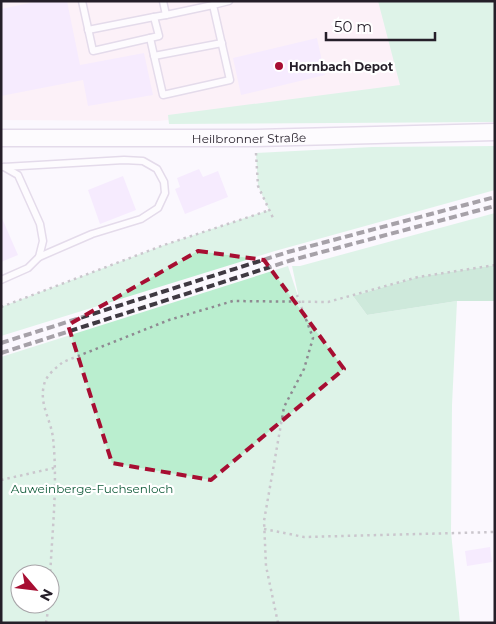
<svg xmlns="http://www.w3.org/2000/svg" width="496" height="624" viewBox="0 0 496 624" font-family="Montserrat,sans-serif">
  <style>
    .commercial { fill: #fde9f2 }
    .green { fill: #baeecf; fill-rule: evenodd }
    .forest { fill: #98d7b2 }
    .building { fill: #efdcfe }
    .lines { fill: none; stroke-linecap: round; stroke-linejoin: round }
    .service-casing { stroke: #c8b9d4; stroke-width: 9 }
    .tertiary-casing { stroke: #c8b9d4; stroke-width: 19 }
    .path { stroke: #8f8a92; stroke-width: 2.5; stroke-dasharray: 2.5 4; stroke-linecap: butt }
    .service { stroke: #fff; stroke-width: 6 }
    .tertiary { stroke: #fff; stroke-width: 16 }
    .rail { stroke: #3f3942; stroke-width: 4; stroke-dasharray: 8 4; stroke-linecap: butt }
    .marked { fill: none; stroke: #a70e32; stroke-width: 4; stroke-dasharray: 10 6; stroke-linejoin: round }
    .poi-dot { fill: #a70e32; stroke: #fff; stroke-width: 2 }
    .labels { text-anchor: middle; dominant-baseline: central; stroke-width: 4.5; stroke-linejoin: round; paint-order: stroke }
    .poi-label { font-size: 12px; font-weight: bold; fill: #251f29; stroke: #fff; text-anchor: start }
    .street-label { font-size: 12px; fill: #251f29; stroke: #fff }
    .park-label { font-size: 12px; fill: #135d3c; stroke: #fff }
  </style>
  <rect width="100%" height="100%" fill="#fbf8fe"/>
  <polygon class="commercial" points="1,1 495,1 495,99 283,108 158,121 1,120"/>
  <g class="green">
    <polygon points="378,1 495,1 495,122 169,124 168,115 400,85"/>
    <polygon points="495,146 495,190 275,251 1,336 1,307 164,245 269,210 258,186 256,153 372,147"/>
    <path d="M495 213V265L418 277 353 296 367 315 457 301 452 405 451 532 460 623H1V357L288 266 299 299 292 266H300ZM20 574H50V604H20Z"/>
  </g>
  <polygon class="forest" points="495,265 495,301 457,301 367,315 353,296 418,277"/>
  <g class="building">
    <polygon points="39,1 67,1 80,65 144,53 153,95 88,106 83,80 1,96 1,9"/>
    <polygon points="317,38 325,75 241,95 233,58"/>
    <polygon points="199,169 203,177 218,171 228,197 185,214 175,189 180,187 177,178"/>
    <polygon points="123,176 136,210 100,224 88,190"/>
    <polygon points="1,216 18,255 1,262"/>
    <polygon points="490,547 492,562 467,566 465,551"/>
  </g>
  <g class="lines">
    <g class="service-casing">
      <g id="service">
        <polyline points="82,1 93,51 150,38 163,95 230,80 213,5 229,1"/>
        <polyline points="163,1 166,15 213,5"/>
        <polyline points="88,30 154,17"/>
        <polyline points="150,38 159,36 154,17 166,15"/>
        <polyline points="154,56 222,43"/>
        <polyline points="4,167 18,175 40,224 43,241 39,257"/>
        <polyline points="1,280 28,268 39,257 92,234 141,219 158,208 165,193 164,182 157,169 143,161 124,160 4,167"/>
      </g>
    </g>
    <g class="tertiary-casing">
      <g id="tertiary">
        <path id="s1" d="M1 138H256L495 132"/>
      </g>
    </g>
    <g class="path">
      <polyline points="256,153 258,186 274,220"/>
      <polyline points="1,307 164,245 270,210"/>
      <polyline points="1,480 54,468"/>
      <polyline points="264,529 304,537 495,532"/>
      <path d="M50 578C52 532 58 484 53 438 51 420 39 404 44 385 46 375 56 368 63 362L169 320 233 301 328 302 418 277 495 265"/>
      <polyline points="46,623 49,604"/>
      <polyline points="278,623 266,566 264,521 284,407 304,369 313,338 297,295"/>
    </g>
    <use href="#service" class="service"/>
    <use href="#tertiary" class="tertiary"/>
    <g class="rail">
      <polyline points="1,343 288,252 495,197"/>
      <polyline points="1,353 292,260 495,206"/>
    </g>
  </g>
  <path d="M0 0H496V624H0ZM198 251 264 260 344 369 211 480 112 463 68 325Z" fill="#fbf8fe" fill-opacity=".55" fill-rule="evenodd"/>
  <path class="marked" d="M198 251 264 260 344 369 211 480 112 463 68 325Z"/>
  <circle class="poi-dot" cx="279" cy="66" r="5"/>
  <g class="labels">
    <g class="poi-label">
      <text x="289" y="66">Hornbach Depot</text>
    </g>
    <g class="street-label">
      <text stroke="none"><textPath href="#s1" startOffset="248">Heilbronner Straße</textPath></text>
    </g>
    <g class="park-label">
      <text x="92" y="488">Auweinberge-Fuchsenloch</text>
    </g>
  </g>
  <rect width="496" height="624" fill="none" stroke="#251f29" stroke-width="5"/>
  <g transform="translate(35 589) rotate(118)"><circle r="24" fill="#ffffff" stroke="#a8a5a9"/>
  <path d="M0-4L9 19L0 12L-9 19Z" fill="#a70e32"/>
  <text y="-8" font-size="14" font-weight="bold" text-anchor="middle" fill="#251f29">N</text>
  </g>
  <path d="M326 32v8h109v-8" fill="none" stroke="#251f29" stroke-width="2.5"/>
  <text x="334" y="32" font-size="15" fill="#251f29" stroke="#ffffff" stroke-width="4" paint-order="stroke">50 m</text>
</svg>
